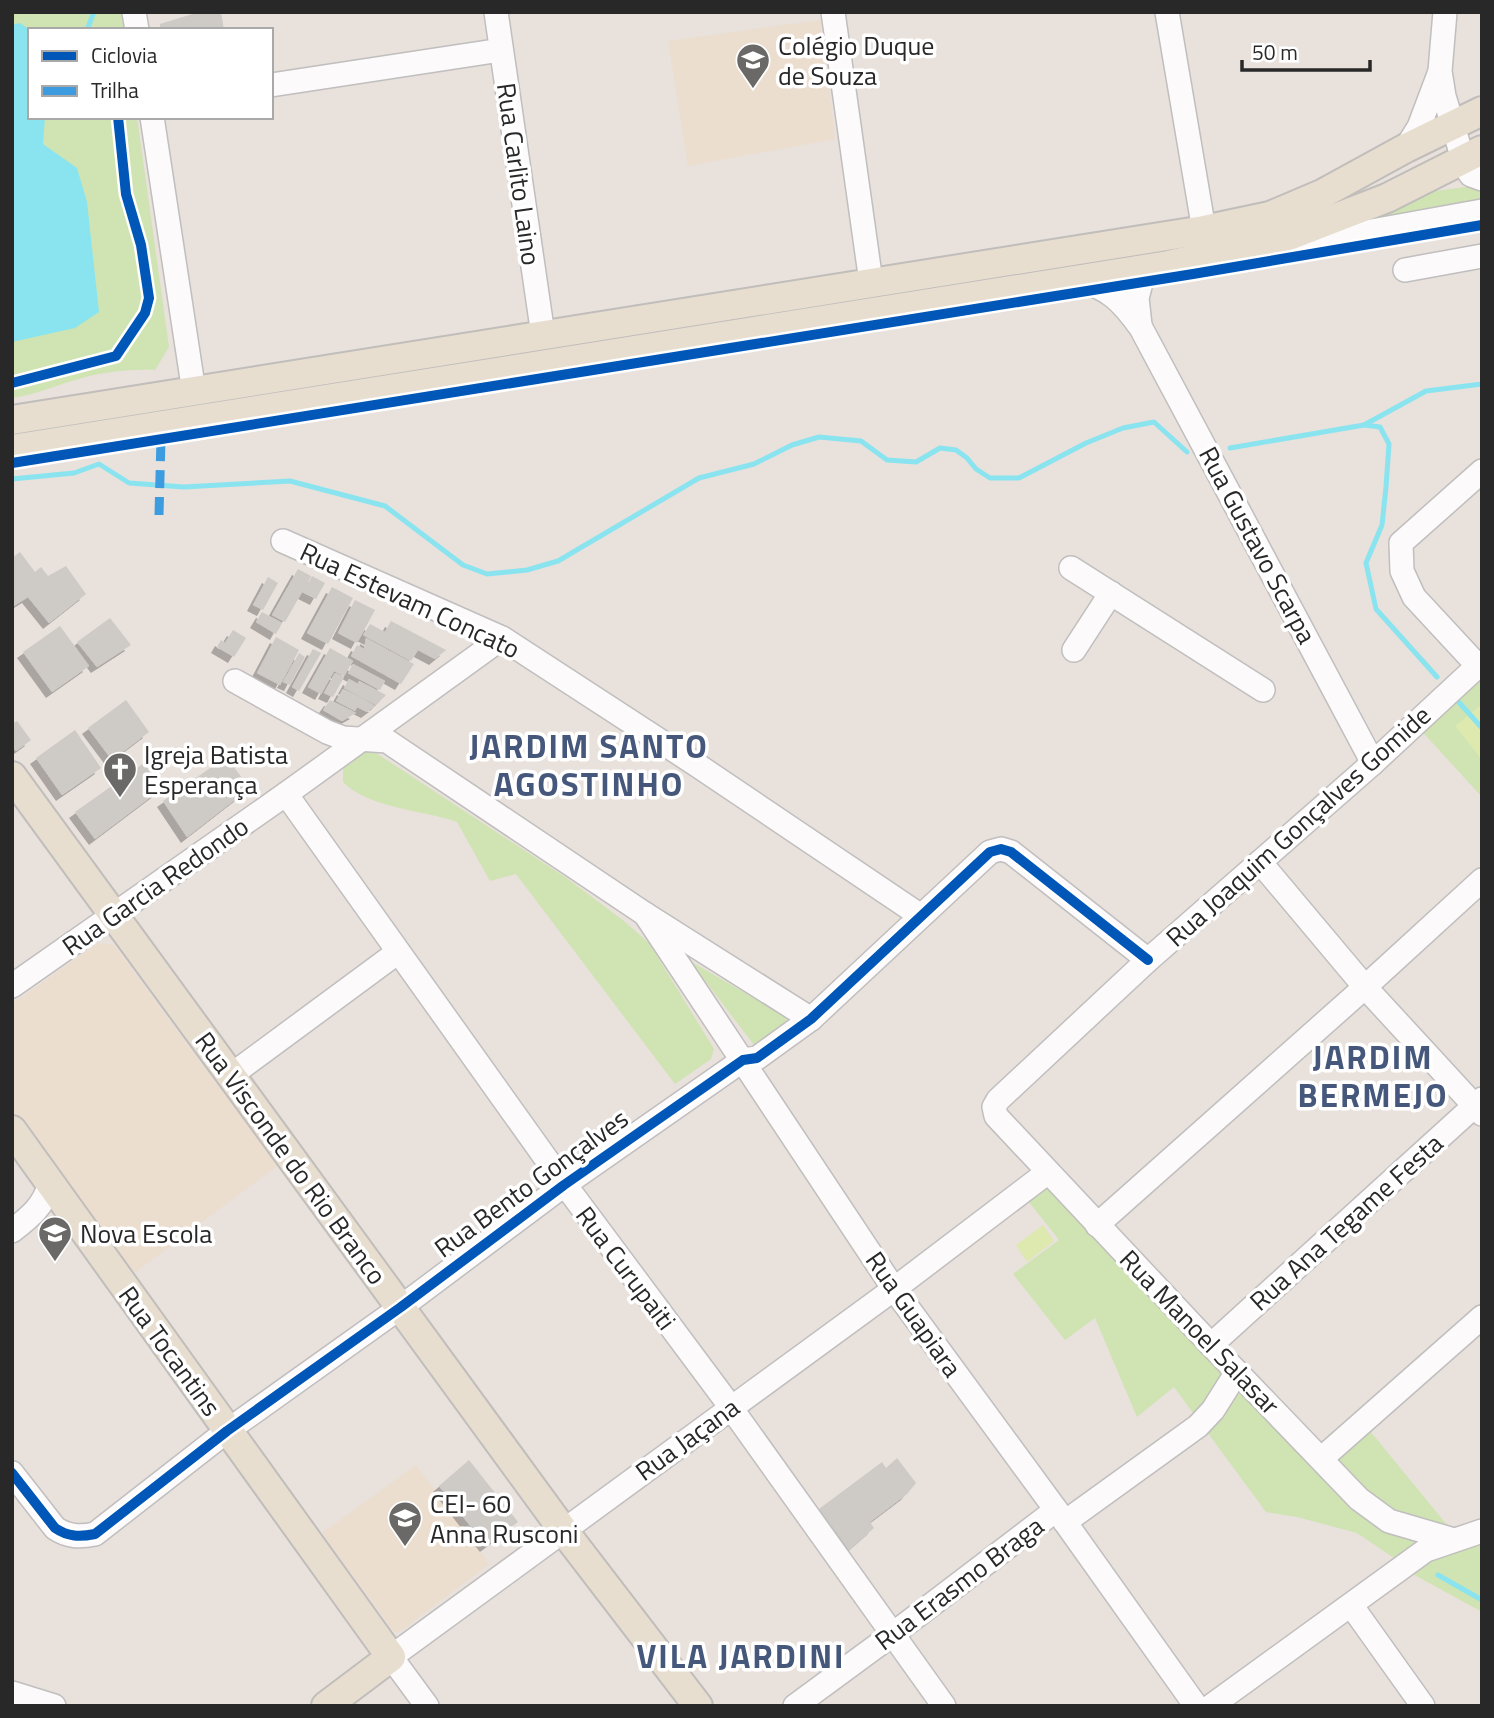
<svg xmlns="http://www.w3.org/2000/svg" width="1494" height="1718" viewBox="0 0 1494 1718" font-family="'Titillium Web',sans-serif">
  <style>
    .education { fill: #ecdecf }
    .green { fill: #cfe4b2 }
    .pitch { fill: #dde9af }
    .water { fill: #8ae4ef }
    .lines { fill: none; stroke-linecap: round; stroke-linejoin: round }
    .stream { stroke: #8ae4ef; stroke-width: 5 }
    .building { fill: #cecac6; filter: url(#shadow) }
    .minor-casing { stroke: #c0bebe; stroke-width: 26 }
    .major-casing { stroke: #c0bdbb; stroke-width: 32 }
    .minor { stroke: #fcfafa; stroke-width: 23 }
    .major { stroke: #e7ded0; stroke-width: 28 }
    .quiet { stroke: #3d9ce0; stroke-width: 9; stroke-dasharray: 18 9; stroke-linecap: butt }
    .cycleway-casing { stroke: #fff; stroke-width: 15 }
    .cycleway { stroke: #0057b8; stroke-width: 10 }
    .labels { text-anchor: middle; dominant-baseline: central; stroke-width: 7; stroke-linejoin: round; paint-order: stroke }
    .poi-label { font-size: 26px; fill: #282828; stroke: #fff; text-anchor: start }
    .street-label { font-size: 26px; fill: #282828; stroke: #fff }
    .district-label { font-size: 33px; font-weight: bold; letter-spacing: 2px; fill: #45577b; stroke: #fff }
  </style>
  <defs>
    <filter id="shadow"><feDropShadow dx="-6" dy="6" stdDeviation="0" flood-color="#0004"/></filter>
  </defs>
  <rect width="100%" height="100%" fill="#e8e1dc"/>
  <g class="education">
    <polygon points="821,20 835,139 688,166 668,41"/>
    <polygon points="98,943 114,945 277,1166 136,1272 124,1268 12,1111 12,1004"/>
    <polygon points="416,1465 489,1564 399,1632 394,1632 322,1533"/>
  </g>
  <g class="green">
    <path d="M12 12H122L124 30H30V117H137L169 347 155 370C126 369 100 372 72 381 52 387 33 395 12 398Z"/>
    <polygon points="1472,186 1482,187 1482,203 1353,225 1414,194"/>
    <polygon points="1482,674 1482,797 1418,727"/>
    <path d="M373 751 565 877 624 921 649 943 714 1049 711 1059 675 1084 516 874 490 881 457 822C423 810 368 808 343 782V769L361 753Z"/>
    <polygon points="690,961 783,1015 787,1018 785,1024 754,1045"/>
    <polygon points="1043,1188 1054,1190 1312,1457 1421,1543 1397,1560 1357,1533 1297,1517 1266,1512 1174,1387 1137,1417 1095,1318 1065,1340 1013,1274 1059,1240 1025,1197"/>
    <polygon points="1370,1431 1456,1536 1386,1513 1334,1463"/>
    <polygon points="1482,1539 1482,1612 1411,1573 1419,1562"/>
  </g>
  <g class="pitch">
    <polygon points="1482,704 1482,760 1455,726"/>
    <polygon points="1043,1225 1054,1241 1027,1262 1016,1245"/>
  </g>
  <polygon class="water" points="20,23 30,30 30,117 45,117 43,144 77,168 87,202 99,312 75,328 12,342 12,25"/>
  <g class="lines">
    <g class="stream">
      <polyline points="87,30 94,12"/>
      <polyline points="1364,425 1380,427 1389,444 1386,487 1382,525 1366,563 1376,609 1437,677"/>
      <polyline points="1230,448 1364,425 1426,391 1482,384"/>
      <polyline points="12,479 74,473 99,464 129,483 184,487 290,481 385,506 463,565 487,574 527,570 558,561 699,478 754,464 792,445 819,437 861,441 887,460 916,462 940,448 956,450 967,458 976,469 990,478 1019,478 1086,443 1123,428 1154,422 1187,452"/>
      <polyline points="1456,699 1482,728"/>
      <polyline points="1438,1575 1482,1600"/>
    </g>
  </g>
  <g class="building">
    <polygon points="199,12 221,12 224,30 160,30 160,24"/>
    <polygon points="20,552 35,572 41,567 48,576 66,566 86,594 49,623 28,597 12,607 12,558"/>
    <polygon points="298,569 311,576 305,589 312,576 325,583 316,599 302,592 285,622 272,615"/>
    <polygon points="268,577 278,583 263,610 253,605"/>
    <polygon points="332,587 353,598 328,644 307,633"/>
    <polygon points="355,600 375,610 357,643 338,633"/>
    <polygon points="262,612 282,623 276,634 256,622"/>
    <polygon points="110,618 131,645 97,667 77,642"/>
    <polygon points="391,621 446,650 435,659 418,650 411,661 363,635 370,624 385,632"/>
    <polygon points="60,626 89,666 52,692 23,652"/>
    <polygon points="233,630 246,638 234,657 217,647 221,640 225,643"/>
    <polygon points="276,637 299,650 280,685 257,673"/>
    <polygon points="366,638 414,664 401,684 351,656 357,645 364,649"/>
    <polygon points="330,648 353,661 344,676 334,671 321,694 308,687"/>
    <polygon points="313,649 321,653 299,691 292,687"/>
    <polygon points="299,653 305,657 290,685 283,682"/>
    <polygon points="353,664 385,681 380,690 348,673"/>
    <polygon points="335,673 344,677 333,697 324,693"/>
    <polygon points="349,679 358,684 359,681 386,695 376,705 344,688"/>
    <polygon points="343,689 362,698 375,706 367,712 357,707 355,711 336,701"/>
    <polygon points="126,700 149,732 112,760 88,728"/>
    <polygon points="330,700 356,713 342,721 323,710"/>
    <polygon points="17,721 31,740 16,751 12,747 12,724"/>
    <polygon points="75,730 101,768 62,795 36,758"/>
    <polygon points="226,757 250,788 187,837 163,801"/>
    <polygon points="144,763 164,787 95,839 75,812"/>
    <polygon points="897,1458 916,1483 907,1494 870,1522 874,1528 849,1550 819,1509 882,1462 886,1468"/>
    <polygon points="469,1460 518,1522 486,1546 439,1486"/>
  </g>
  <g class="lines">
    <g class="minor-casing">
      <g id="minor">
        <polyline points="134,12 137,30"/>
        <polyline points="496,12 543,335"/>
        <polyline points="833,12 871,282"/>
        <polyline points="1167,12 1204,230"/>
        <polyline points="1445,12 1440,71 1444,96 1465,166 1471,175 1482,179"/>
        <polyline points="271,85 501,50"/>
        <polyline points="152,117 194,392"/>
        <polyline points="1406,148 1419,127 1439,74"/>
        <polyline points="1283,247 1482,211"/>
        <polyline points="1405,270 1482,256"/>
        <path d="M1075 279C1109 288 1121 300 1141 328L1373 763"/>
        <polyline points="1140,325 1137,298 1145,268"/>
        <polyline points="283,541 502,638 697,765 921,916"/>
        <polyline points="1071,568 1263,690"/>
        <polyline points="1074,650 1111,593"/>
        <polyline points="1478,666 1414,597 1402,571 1401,543 1482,471"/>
        <polyline points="235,681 327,732 343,738 387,741 645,914 811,1019"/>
        <polyline points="286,794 557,1174 724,1398 944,1706"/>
        <polyline points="1260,862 1365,987 1482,1114"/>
        <polyline points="645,914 894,1289 1065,1522 1196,1706"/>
        <polyline points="12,986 286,794 502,638"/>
        <polyline points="230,1076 398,952"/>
        <polyline points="1097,1225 1365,987 1482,880"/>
        <path d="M12 1231C30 1217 44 1206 50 1183"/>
        <polyline points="1211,1345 1482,1099"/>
        <polyline points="1321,1459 1482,1317"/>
        <path d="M12 1473 55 1528C68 1537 80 1537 95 1534L227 1431 401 1307 564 1185 743 1060 757 1058 811 1019 990 852 1001 849 1011 852 1148 960"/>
        <polyline points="1065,1522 1198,1426 1213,1410 1237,1372"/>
        <polyline points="1454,1540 1389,1521 1359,1499 1211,1345 996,1116 994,1107 998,1100 1148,960 1373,763 1482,662"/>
        <polyline points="1351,1605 1423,1706"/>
        <polyline points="12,1693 54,1706"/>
        <polyline points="427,1706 391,1657 894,1289 1048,1172"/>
        <polyline points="795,1706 893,1634 1056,1510"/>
        <polyline points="1211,1706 1426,1550 1482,1531"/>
      </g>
    </g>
    <g class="major-casing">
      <g id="major">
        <polyline points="12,420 1204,230 1270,216 1322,194 1406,148 1482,111"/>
        <polyline points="12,449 1169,265 1281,239 1387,198 1482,150"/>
        <polyline points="12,776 563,1530 698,1706"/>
        <polyline points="12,1130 391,1657 326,1706"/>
      </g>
    </g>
    <use href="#minor" class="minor"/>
    <use href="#major" class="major"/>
    <polyline class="quiet" points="159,515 161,438"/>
    <g class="cycleway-casing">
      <g id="cycleway">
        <polyline points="12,383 116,356 145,313 149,298 141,245 126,194 118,117"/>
        <polyline points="12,463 1193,274 1482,225"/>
        <path d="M12 1473 55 1528C68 1537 80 1537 95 1534L227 1431 401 1307 564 1185 743 1060 757 1058 811 1019 990 852 1001 849 1011 852 1148 960"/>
      </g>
    </g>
    <use href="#cycleway" class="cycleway"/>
  </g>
  <defs>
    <g id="school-pin" transform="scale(1.75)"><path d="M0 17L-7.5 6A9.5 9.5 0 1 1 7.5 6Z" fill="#6b6967" stroke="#fff"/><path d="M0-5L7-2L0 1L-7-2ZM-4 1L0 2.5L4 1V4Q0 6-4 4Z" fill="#fff"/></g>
    <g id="church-pin" transform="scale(1.75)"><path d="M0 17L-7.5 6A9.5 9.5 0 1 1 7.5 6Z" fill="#6b6967" stroke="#fff"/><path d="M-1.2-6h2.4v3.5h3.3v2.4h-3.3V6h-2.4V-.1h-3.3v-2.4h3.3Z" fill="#fff"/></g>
  </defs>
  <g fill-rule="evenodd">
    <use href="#school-pin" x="753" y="60"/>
    <use href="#church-pin" x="120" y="769"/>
    <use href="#school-pin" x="55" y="1233"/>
    <use href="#school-pin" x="405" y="1518"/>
  </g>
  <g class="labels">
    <g class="poi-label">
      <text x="778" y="45">Colégio Duque<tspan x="778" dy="30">de Souza</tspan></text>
      <text x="144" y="754">Igreja Batista<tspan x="144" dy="30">Esperança</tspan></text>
      <text x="80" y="1233">Nova Escola</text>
      <text x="430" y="1503">CEI- 60<tspan x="430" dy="30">Anna Rusconi</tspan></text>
    </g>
    <g class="street-label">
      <text transform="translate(519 174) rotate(82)">Rua Carlito Laino</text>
      <text transform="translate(1258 545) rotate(62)">Rua Gustavo Scarpa</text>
      <text transform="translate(410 600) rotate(25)">Rua Estevam Concato</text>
      <text transform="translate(1298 826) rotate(-42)">Rua Joaquim Gonçalves Gomide</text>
      <text transform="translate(155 886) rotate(-35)">Rua Garcia Redondo</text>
      <text transform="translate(291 1158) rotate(54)">Rua Visconde do Rio Branco</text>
      <text transform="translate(531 1183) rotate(-36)">Rua Bento Gonçalves</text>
      <text transform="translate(1346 1222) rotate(-42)">Rua Ana Tegame Festa</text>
      <text transform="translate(626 1268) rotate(53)">Rua Curupaiti</text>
      <text transform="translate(914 1314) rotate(55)">Rua Guapiara</text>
      <text transform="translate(1200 1332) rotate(46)">Rua Manoel Salasar</text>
      <text transform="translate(170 1351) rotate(54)">Rua Tocantins</text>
      <text transform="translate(687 1439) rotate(-36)">Rua Jaçana</text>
      <text transform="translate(959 1583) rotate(-37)">Rua Erasmo Braga</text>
    </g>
    <g class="district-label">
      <text x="589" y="746">JARDIM SANTO<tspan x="589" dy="38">AGOSTINHO</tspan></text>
      <text x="1373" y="1057">JARDIM<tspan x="1373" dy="38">BERMEJO</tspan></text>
      <text x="741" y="1656">VILA JARDINI</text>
    </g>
  </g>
  <rect width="1494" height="1718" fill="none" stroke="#282828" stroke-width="28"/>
  <rect x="28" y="28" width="245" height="91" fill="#ffffff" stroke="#a9a9a9" stroke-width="2"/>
  <rect x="42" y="51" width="35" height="10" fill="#0057b8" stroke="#a9a9a9" stroke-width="2"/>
  <text x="91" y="63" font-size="21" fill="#282828">Ciclovia</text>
  <rect x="42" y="86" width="35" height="10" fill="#3d9ce0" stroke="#a9a9a9" stroke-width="2"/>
  <text x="91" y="98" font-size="21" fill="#282828">Trilha</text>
  <path d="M1242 60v10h128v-10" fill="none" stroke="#282828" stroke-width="3.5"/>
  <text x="1252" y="60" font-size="21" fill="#282828" stroke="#ffffff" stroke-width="5" paint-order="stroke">50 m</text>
</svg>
